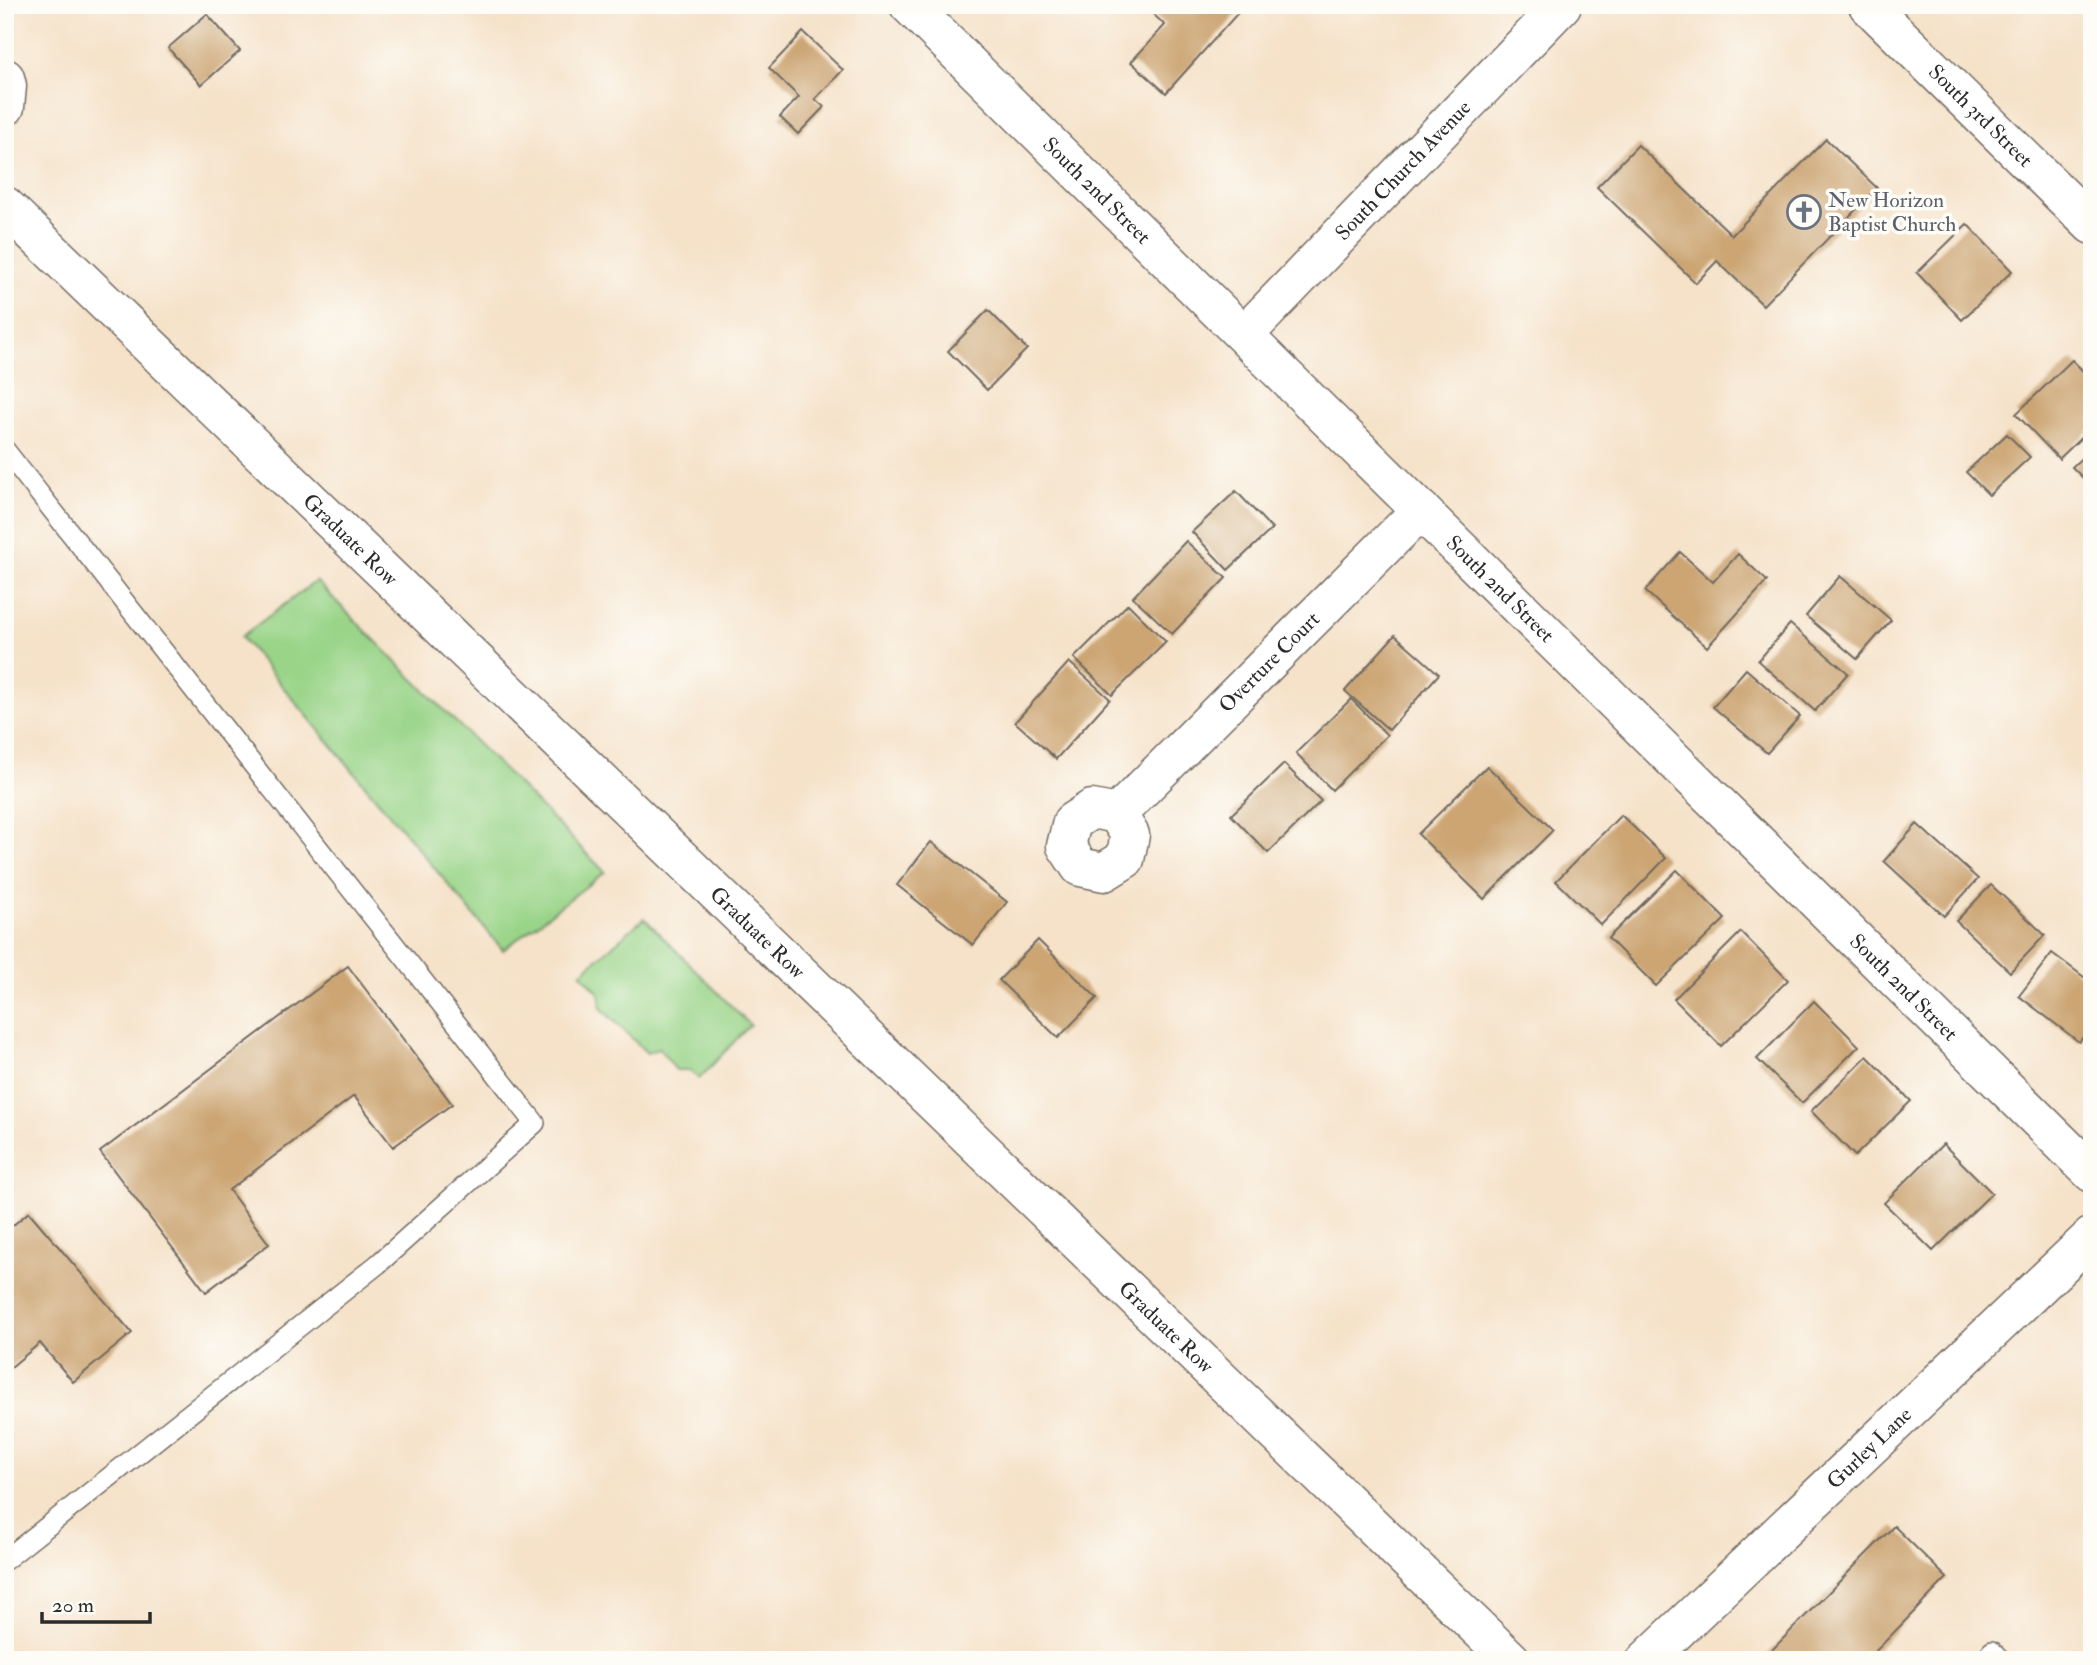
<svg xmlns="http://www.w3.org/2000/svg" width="2097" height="1665" viewBox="0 0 2097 1665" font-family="'IM FELL Double Pica',serif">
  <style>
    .green { fill: #99d488; stroke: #62805a; stroke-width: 2 }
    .building { fill: #cca573 }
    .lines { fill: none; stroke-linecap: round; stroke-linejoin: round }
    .lane-casing { stroke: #726b62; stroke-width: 22 }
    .street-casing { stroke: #726b62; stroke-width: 41 }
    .lane { stroke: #fff; stroke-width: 19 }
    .street { stroke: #fff; stroke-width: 38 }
    .labels { text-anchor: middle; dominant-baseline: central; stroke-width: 7; stroke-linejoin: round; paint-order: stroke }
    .street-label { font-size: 21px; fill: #2b2b2b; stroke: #fdfcf7 }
    .worship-label { font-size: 21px; fill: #5b616d; stroke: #fdfcf7; text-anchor: start }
  </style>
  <rect width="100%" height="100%" fill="#fdfcf7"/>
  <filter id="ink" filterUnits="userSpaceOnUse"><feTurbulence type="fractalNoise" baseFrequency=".0143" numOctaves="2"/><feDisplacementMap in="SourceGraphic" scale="14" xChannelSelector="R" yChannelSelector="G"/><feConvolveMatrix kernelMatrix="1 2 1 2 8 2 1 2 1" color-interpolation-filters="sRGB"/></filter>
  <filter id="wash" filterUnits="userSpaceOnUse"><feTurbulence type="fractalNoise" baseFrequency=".00686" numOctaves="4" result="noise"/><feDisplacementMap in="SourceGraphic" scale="28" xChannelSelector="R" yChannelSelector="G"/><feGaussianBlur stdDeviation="1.57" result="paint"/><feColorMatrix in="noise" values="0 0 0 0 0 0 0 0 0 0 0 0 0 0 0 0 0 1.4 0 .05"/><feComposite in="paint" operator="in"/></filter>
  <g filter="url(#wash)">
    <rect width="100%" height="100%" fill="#f5e2c9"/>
    <g class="green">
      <polygon points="316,581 605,872 503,950 241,637"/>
      <polygon points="644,918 750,1025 699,1079 690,1070 676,1070 659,1048 647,1053 601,1008 600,994 581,973"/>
    </g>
    <g id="blocks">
      <g class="building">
        <polygon points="1143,5 1245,5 1166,93 1131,62 1165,25"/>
        <polygon points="207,14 240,51 201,85 168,48"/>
        <polygon points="803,32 843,70 815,99 824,107 798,134 780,117 799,97 769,68"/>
        <polygon points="1826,139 1877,188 1763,305 1717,261 1696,283 1597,187 1638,145 1732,235"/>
        <polygon points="1967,224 2012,271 1962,320 1917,273"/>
        <polygon points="988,310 1027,349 987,390 948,351"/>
        <polygon points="2072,360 2092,380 2092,427 2059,459 2016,414"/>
        <polygon points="2007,434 2030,457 1989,495 1966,472"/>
        <polygon points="2092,448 2092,487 2072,467"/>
        <polygon points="1236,491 1272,529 1228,570 1192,532"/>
        <polygon points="1186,541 1226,578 1172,634 1133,597"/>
        <polygon points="1680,552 1713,582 1738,554 1767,581 1707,647 1645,591"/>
        <polygon points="1840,576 1891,620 1857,659 1806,616"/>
        <polygon points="1128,604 1166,642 1112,695 1074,658"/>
        <polygon points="1790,624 1848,673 1815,711 1758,661"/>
        <polygon points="1395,635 1439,674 1389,730 1345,691"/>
        <polygon points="1069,662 1110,699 1056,759 1015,722"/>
        <polygon points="1746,669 1800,716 1767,753 1713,707"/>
        <polygon points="1351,699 1387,735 1332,790 1296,753"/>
        <polygon points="1284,764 1321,801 1268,853 1231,815"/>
        <polygon points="1487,766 1553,830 1484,899 1418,834"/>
        <polygon points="1621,815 1666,858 1601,925 1556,881"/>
        <polygon points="1917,824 1978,879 1944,916 1884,861"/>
        <polygon points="931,842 1007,902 973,945 897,885"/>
        <polygon points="1677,870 1725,919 1656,986 1608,938"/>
        <polygon points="1991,885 2045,935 2010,972 1956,921"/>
        <polygon points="1741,932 1788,980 1721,1046 1674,999"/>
        <polygon points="1038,940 1097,998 1058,1038 999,980"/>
        <polygon points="2052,953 2092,983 2092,1027 2079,1042 2019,996"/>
        <polygon points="348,966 452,1104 393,1147 354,1096 229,1190 269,1244 206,1292 100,1152"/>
        <polygon points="1814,1001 1859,1046 1802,1103 1757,1059"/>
        <polygon points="1867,1056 1911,1101 1855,1156 1811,1111"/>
        <polygon points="1943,1144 1992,1193 1933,1251 1884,1203"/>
        <polygon points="29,1212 132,1333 73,1382 40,1343 5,1372 5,1232"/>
        <polygon points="1894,1526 1947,1578 1867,1660 1762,1660"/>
      </g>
    </g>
  </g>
  <g filter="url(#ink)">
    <use href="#blocks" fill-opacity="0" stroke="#726b62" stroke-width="2"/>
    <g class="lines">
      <g class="lane-casing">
        <g id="lane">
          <polyline points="5,450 535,1123 378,1264 5,1560"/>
          <polyline points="1984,1660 1992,1651 2001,1660"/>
        </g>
      </g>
      <g class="street-casing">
        <g id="street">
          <path id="s1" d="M909 5 2092 1173"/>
          <path id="s2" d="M1868 5 2092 225"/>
          <polyline points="5,78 7,86 5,107"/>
          <path id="s3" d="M5 206 1511 1660"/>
          <path id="s4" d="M1244 335 1562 5"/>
          <polygon points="1092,809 1117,814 1130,835 1125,859 1104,872 1080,867 1066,846 1072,822"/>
          <path id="s5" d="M1117 814 1421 510"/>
          <path id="s6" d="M1646 1660 2092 1236"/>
        </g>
      </g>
      <use href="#lane" class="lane"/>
      <use href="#street" class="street"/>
    </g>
  </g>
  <defs>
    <g id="church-ring" transform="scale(1.75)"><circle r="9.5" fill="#fdfcf7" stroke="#6b7280" stroke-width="1.5"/><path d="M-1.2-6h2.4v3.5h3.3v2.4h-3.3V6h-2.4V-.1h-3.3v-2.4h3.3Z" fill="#6b7280"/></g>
  </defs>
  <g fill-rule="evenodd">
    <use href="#church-ring" x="1804" y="212"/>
  </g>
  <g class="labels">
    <g class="street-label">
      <text stroke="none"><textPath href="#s2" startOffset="158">South 3rd Street</textPath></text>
      <text stroke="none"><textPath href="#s4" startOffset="229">South Church Avenue</textPath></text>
      <text stroke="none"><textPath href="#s1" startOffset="264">South 2nd Street</textPath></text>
      <text stroke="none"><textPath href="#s3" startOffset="480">Graduate Row</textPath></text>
      <text stroke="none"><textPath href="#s1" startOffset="831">South 2nd Street</textPath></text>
      <text stroke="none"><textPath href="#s5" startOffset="215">Overture Court</textPath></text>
      <text stroke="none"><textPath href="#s3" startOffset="1046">Graduate Row</textPath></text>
      <text stroke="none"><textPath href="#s1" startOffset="1398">South 2nd Street</textPath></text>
      <text stroke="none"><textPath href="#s3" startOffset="1614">Graduate Row</textPath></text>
      <text stroke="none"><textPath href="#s6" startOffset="308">Gurley Lane</textPath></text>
    </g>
    <g class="worship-label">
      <text x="1828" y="200">New Horizon<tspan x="1828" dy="24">Baptist Church</tspan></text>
    </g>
  </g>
  <rect width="2097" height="1665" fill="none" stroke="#fdfcf7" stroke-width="28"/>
  <path d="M42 1612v10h108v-10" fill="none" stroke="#2b2b2b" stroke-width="3.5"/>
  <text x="52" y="1612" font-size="21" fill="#2b2b2b" stroke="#fdfcf7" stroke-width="5" paint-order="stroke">20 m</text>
</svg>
